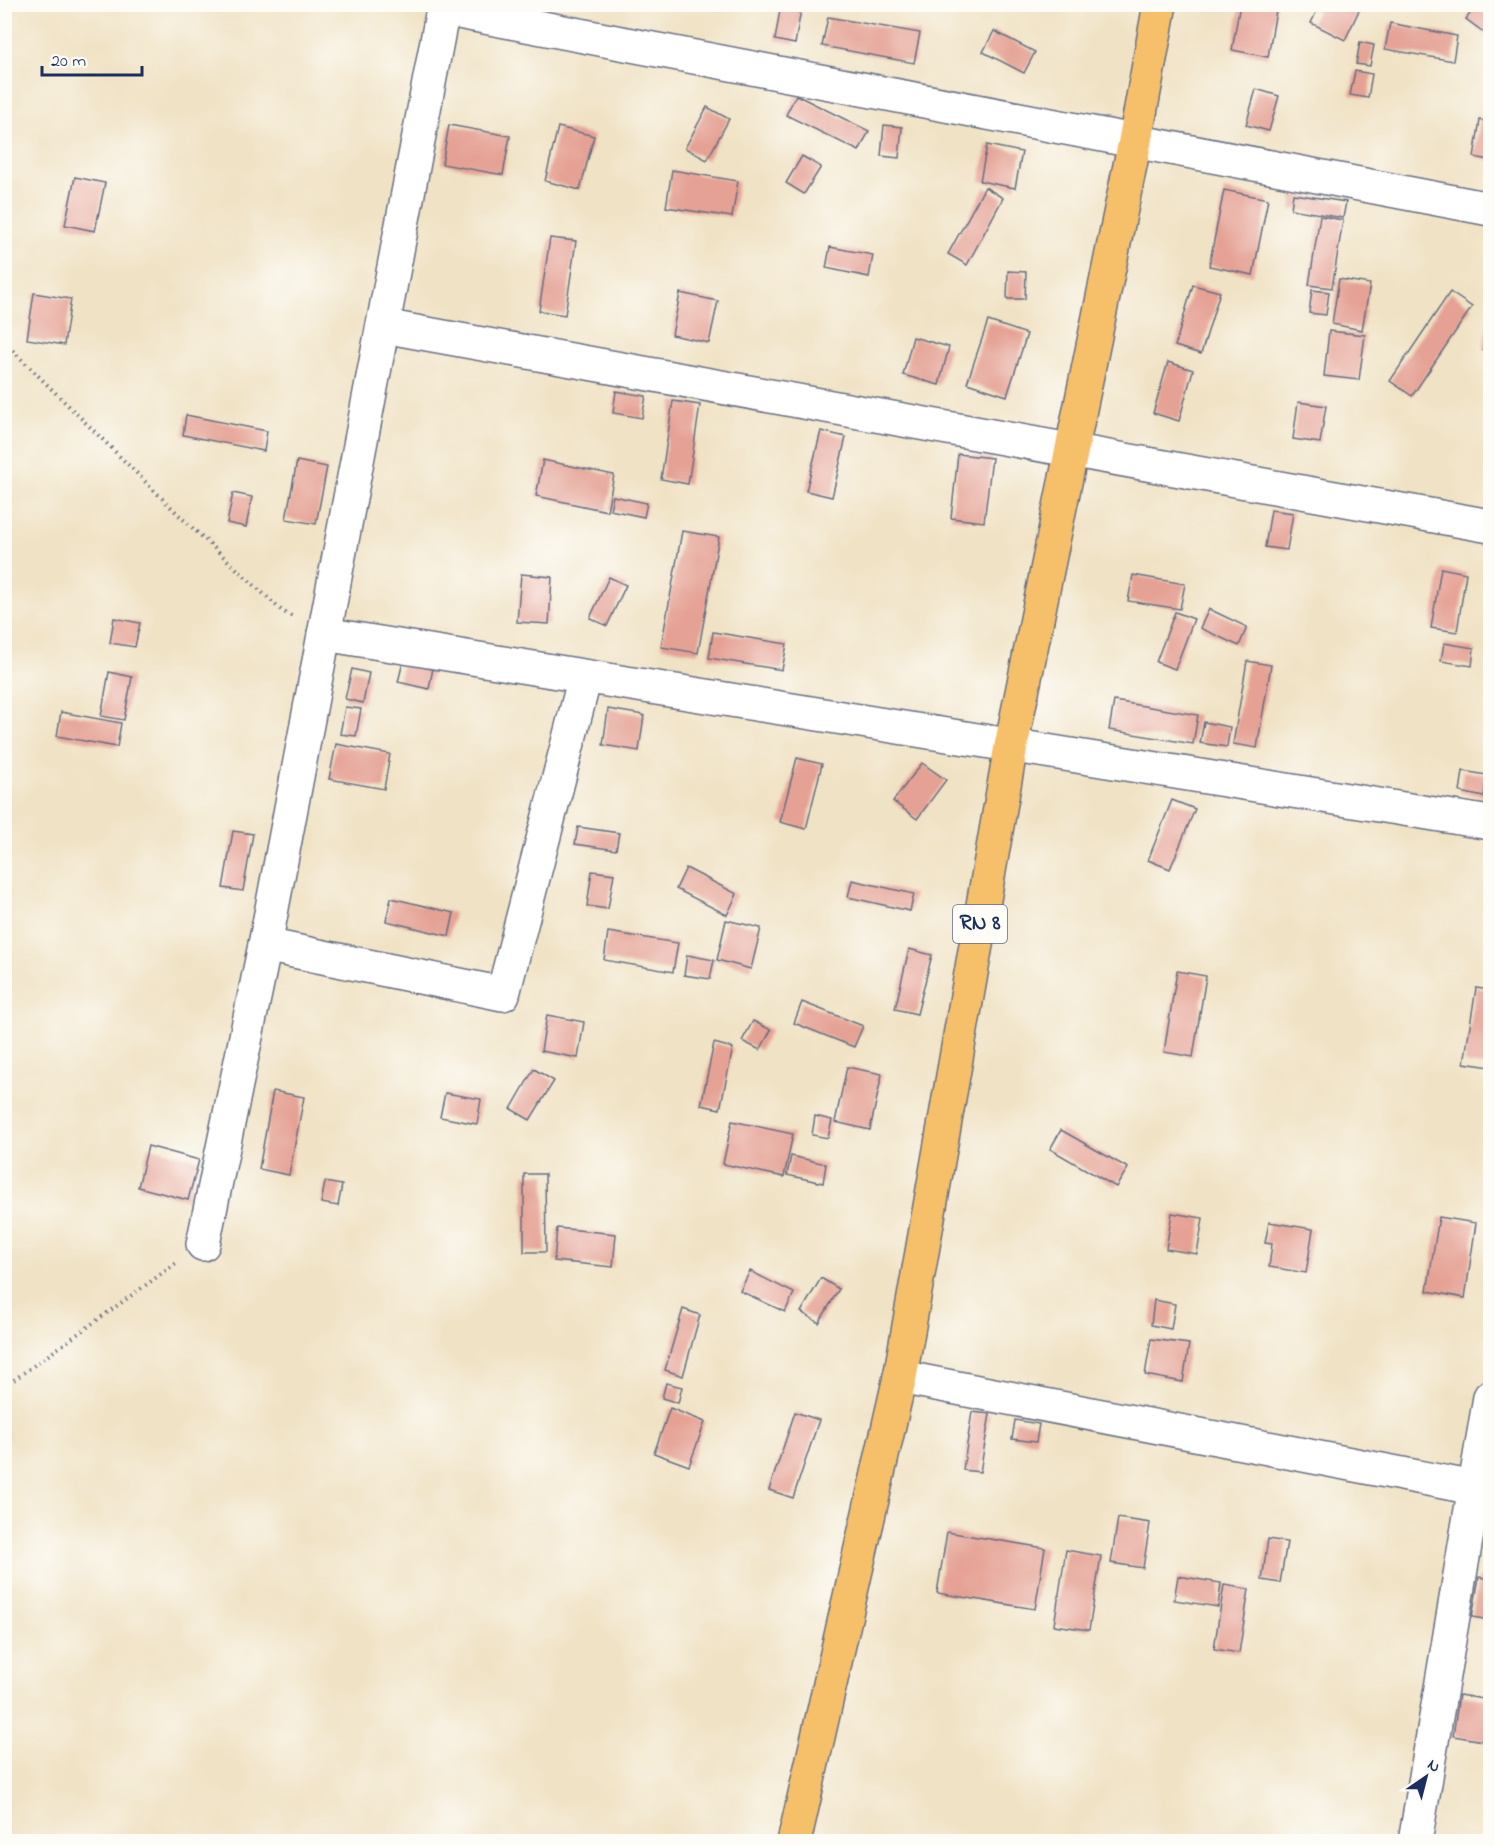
<svg xmlns="http://www.w3.org/2000/svg" width="1495" height="1846" viewBox="0 0 1495 1846" font-family="'Indie Flower',sans-serif">
  <style>
    .building { fill: #e5a194 }
    .lines { fill: none; stroke-linecap: round; stroke-linejoin: round }
    .street-casing { stroke: #666e82; stroke-width: 36 }
    .primary-casing { stroke: #666e82; stroke-width: 36 }
    .path { stroke: #666e82; stroke-width: 4; stroke-dasharray: 1.5 4.5; stroke-linecap: butt }
    .street { stroke: #fff; stroke-width: 33 }
    .primary { stroke: #f6c06b; stroke-width: 33 }
    .labels { text-anchor: middle; dominant-baseline: central; stroke-width: 4.5; stroke-linejoin: round; paint-order: stroke }
    .shield { fill: #fdfcf7; stroke: #5f6c8c; stroke-width: 1.5 }
    .shield-label { font-size: 22px; font-weight: bold; fill: #1b2f5e }
  </style>
  <rect width="100%" height="100%" fill="#fdfcf7"/>
  <filter id="ink" filterUnits="userSpaceOnUse"><feTurbulence type="fractalNoise" baseFrequency=".0167" numOctaves="2"/><feDisplacementMap in="SourceGraphic" scale="12" xChannelSelector="R" yChannelSelector="G"/><feConvolveMatrix kernelMatrix="1 2 1 2 8 2 1 2 1" color-interpolation-filters="sRGB"/></filter>
  <filter id="wash" filterUnits="userSpaceOnUse"><feTurbulence type="fractalNoise" baseFrequency=".008" numOctaves="4" result="noise"/><feDisplacementMap in="SourceGraphic" scale="24" xChannelSelector="R" yChannelSelector="G"/><feGaussianBlur stdDeviation="1.35" result="paint"/><feColorMatrix in="noise" values="0 0 0 0 0 0 0 0 0 0 0 0 0 0 0 0 0 1.4 0 .05"/><feComposite in="paint" operator="in"/></filter>
  <g filter="url(#wash)">
    <rect width="100%" height="100%" fill="#f0e2c4"/>
    <g id="blocks">
      <g class="building">
        <polygon points="781,4 802,4 795,44 775,40"/>
        <polygon points="916,4 933,4 930,11"/>
        <polygon points="1045,4 1075,4 1074,9"/>
        <polygon points="1240,4 1277,5 1268,57 1232,50"/>
        <polygon points="1320,4 1362,4 1345,40 1311,23"/>
        <polygon points="1477,4 1490,6 1490,37 1466,19"/>
        <polygon points="828,17 920,33 914,63 822,46"/>
        <polygon points="1390,23 1457,36 1453,61 1385,49"/>
        <polygon points="994,31 1035,52 1024,73 983,52"/>
        <polygon points="1360,42 1374,45 1370,66 1356,64"/>
        <polygon points="1355,71 1372,74 1368,98 1350,95"/>
        <polygon points="1256,89 1279,96 1269,131 1246,125"/>
        <polygon points="796,95 869,131 859,151 786,115"/>
        <polygon points="707,107 729,119 707,160 685,148"/>
        <polygon points="1480,120 1490,122 1490,160 1474,157"/>
        <polygon points="449,125 510,136 503,175 442,164"/>
        <polygon points="884,125 902,127 899,158 881,156"/>
        <polygon points="558,127 594,136 580,190 545,181"/>
        <polygon points="987,145 1022,152 1015,188 980,181"/>
        <polygon points="802,156 821,167 804,194 786,183"/>
        <polygon points="672,170 738,181 732,217 666,207"/>
        <polygon points="75,177 105,183 95,231 65,225"/>
        <polygon points="985,187 1003,198 967,265 948,254"/>
        <polygon points="1224,190 1268,199 1253,275 1209,266"/>
        <polygon points="1293,194 1346,202 1343,218 1291,209"/>
        <polygon points="1320,216 1343,220 1332,288 1309,285"/>
        <polygon points="550,238 576,241 565,315 539,311"/>
        <polygon points="830,247 873,255 869,277 826,268"/>
        <polygon points="1008,271 1026,272 1025,299 1007,299"/>
        <polygon points="1339,279 1370,284 1362,330 1332,324"/>
        <polygon points="1193,285 1220,292 1201,354 1175,346"/>
        <polygon points="1312,290 1329,292 1326,315 1309,313"/>
        <polygon points="1450,292 1472,307 1412,396 1390,381"/>
        <polygon points="34,293 71,299 64,345 27,339"/>
        <polygon points="680,293 718,301 709,343 672,335"/>
        <polygon points="1489,314 1490,315 1490,350 1483,349"/>
        <polygon points="988,321 1027,334 1007,396 967,383"/>
        <polygon points="1329,331 1365,335 1359,380 1324,376"/>
        <polygon points="913,337 949,347 939,385 903,375"/>
        <polygon points="1168,362 1193,370 1179,421 1153,413"/>
        <polygon points="616,391 646,396 642,418 613,413"/>
        <polygon points="673,401 700,405 688,484 661,479"/>
        <polygon points="1298,402 1326,406 1320,443 1293,439"/>
        <polygon points="186,415 267,431 264,451 183,435"/>
        <polygon points="821,431 846,437 832,497 806,491"/>
        <polygon points="958,454 992,458 984,522 951,518"/>
        <polygon points="543,460 614,475 607,511 536,496"/>
        <polygon points="297,461 327,467 316,524 286,519"/>
        <polygon points="233,493 252,497 246,527 227,523"/>
        <polygon points="613,496 647,503 644,517 610,510"/>
        <polygon points="1271,510 1293,513 1287,550 1265,547"/>
        <polygon points="682,531 719,537 698,653 661,647"/>
        <polygon points="1441,568 1466,573 1457,632 1431,628"/>
        <polygon points="521,574 552,577 549,624 517,622"/>
        <polygon points="1133,575 1185,584 1180,609 1128,601"/>
        <polygon points="609,577 626,585 607,626 590,618"/>
        <polygon points="1209,609 1247,627 1239,646 1200,628"/>
        <polygon points="1175,612 1194,619 1175,669 1156,662"/>
        <polygon points="114,618 140,623 135,647 110,643"/>
        <polygon points="713,632 787,644 782,670 709,658"/>
        <polygon points="1444,643 1474,648 1472,666 1441,661"/>
        <polygon points="1247,661 1271,665 1257,748 1233,744"/>
        <polygon points="403,662 433,668 429,689 398,682"/>
        <polygon points="352,669 369,673 363,703 345,699"/>
        <polygon points="109,672 132,677 124,720 101,716"/>
        <polygon points="1114,701 1198,715 1193,744 1109,730"/>
        <polygon points="345,707 361,709 356,736 340,734"/>
        <polygon points="608,709 644,715 639,751 603,745"/>
        <polygon points="61,712 121,723 117,747 57,736"/>
        <polygon points="1204,722 1230,727 1227,747 1200,743"/>
        <polygon points="336,744 390,754 384,789 329,779"/>
        <polygon points="797,758 822,764 806,829 780,822"/>
        <polygon points="922,763 946,780 917,819 893,801"/>
        <polygon points="1463,771 1487,775 1484,797 1460,792"/>
        <polygon points="1172,800 1195,809 1170,869 1148,860"/>
        <polygon points="578,827 619,833 616,850 575,844"/>
        <polygon points="233,831 253,834 243,891 223,888"/>
        <polygon points="686,868 737,894 727,915 676,889"/>
        <polygon points="592,871 614,874 608,909 587,906"/>
        <polygon points="852,880 914,894 910,911 848,897"/>
        <polygon points="391,898 454,913 449,936 386,921"/>
        <polygon points="726,920 761,928 751,969 717,960"/>
        <polygon points="608,932 678,943 673,972 604,960"/>
        <polygon points="909,949 932,955 917,1014 895,1009"/>
        <polygon points="687,955 714,960 710,979 684,975"/>
        <polygon points="1177,971 1206,976 1193,1057 1164,1052"/>
        <polygon points="1476,988 1490,990 1490,1067 1464,1063"/>
        <polygon points="802,1002 863,1026 854,1047 794,1023"/>
        <polygon points="547,1015 584,1022 578,1058 541,1051"/>
        <polygon points="753,1021 771,1030 760,1050 742,1041"/>
        <polygon points="714,1043 733,1048 720,1109 701,1105"/>
        <polygon points="847,1067 882,1074 870,1130 835,1122"/>
        <polygon points="534,1069 554,1081 530,1120 511,1109"/>
        <polygon points="273,1091 304,1097 289,1175 259,1169"/>
        <polygon points="445,1093 481,1099 477,1124 440,1117"/>
        <polygon points="815,1116 832,1120 828,1138 812,1135"/>
        <polygon points="732,1121 793,1134 784,1177 723,1164"/>
        <polygon points="1061,1130 1128,1168 1116,1187 1050,1149"/>
        <polygon points="148,1146 199,1160 188,1200 138,1187"/>
        <polygon points="791,1156 826,1164 823,1183 787,1175"/>
        <polygon points="524,1174 545,1174 546,1252 524,1252"/>
        <polygon points="325,1182 342,1185 338,1206 321,1203"/>
        <polygon points="1172,1213 1203,1218 1197,1254 1166,1249"/>
        <polygon points="1439,1217 1476,1223 1465,1298 1427,1291"/>
        <polygon points="1269,1222 1313,1229 1306,1273 1269,1267 1272,1244 1265,1243"/>
        <polygon points="557,1228 616,1234 613,1267 554,1261"/>
        <polygon points="750,1271 794,1293 785,1312 740,1291"/>
        <polygon points="821,1278 839,1289 819,1323 801,1312"/>
        <polygon points="1154,1300 1175,1304 1171,1329 1151,1325"/>
        <polygon points="683,1309 700,1315 683,1376 665,1370"/>
        <polygon points="1151,1339 1189,1344 1183,1382 1145,1375"/>
        <polygon points="666,1383 682,1387 678,1403 662,1398"/>
        <polygon points="670,1408 705,1422 689,1466 654,1453"/>
        <polygon points="795,1412 819,1420 793,1498 769,1490"/>
        <polygon points="972,1412 990,1414 980,1472 963,1470"/>
        <polygon points="1015,1420 1039,1424 1036,1442 1012,1439"/>
        <polygon points="1118,1518 1150,1523 1143,1568 1111,1563"/>
        <polygon points="947,1532 1045,1548 1035,1609 937,1593"/>
        <polygon points="1268,1539 1287,1542 1280,1583 1262,1580"/>
        <polygon points="1066,1550 1101,1556 1089,1630 1054,1625"/>
        <polygon points="1178,1576 1221,1583 1218,1607 1174,1600"/>
        <polygon points="1479,1577 1490,1579 1490,1620 1472,1617"/>
        <polygon points="1224,1585 1249,1589 1239,1653 1214,1649"/>
        <polygon points="1459,1695 1490,1700 1490,1742 1453,1736"/>
      </g>
    </g>
  </g>
  <g filter="url(#ink)">
    <use href="#blocks" fill-opacity="0" stroke="#666e82" stroke-width="1.5"/>
    <g class="lines">
      <g class="street-casing">
        <g id="street">
          <polyline points="443,9 1490,209"/>
          <polyline points="383,326 1490,526"/>
          <polyline points="324,634 1490,823"/>
          <polyline points="265,945 503,994 585,677"/>
          <polyline points="203,1244 265,945 444,4"/>
          <polyline points="900,1377 1490,1491"/>
          <polyline points="1415,1842 1490,1397"/>
        </g>
      </g>
      <g class="primary-casing">
        <polyline id="primary" points="794,1842 900,1377 1011,746 1135,141 1160,4"/>
      </g>
      <g class="path">
        <polyline points="4,342 183,519 282,611 295,618"/>
        <polyline points="4,1387 178,1262"/>
      </g>
      <use href="#street" class="street"/>
      <use href="#primary" class="primary"/>
    </g>
  </g>
  <g class="labels">
    <rect class="shield" x="953" y="905" width="54" height="38" rx="4.5"/>
    <g class="shield-label">
      <text x="980" y="924">RN 8</text>
    </g>
  </g>
  <rect width="1495" height="1846" fill="none" stroke="#fdfcf7" stroke-width="24"/>
  <g transform="translate(1426 1777) rotate(35)" stroke="#fdfcf7" stroke-width="4.5" paint-order="stroke">
  <path d="M0-4.5L10 22L0 15L-10 22Z" fill="#1b2f5e"/>
  <text y="-9" font-size="16" font-weight="bold" text-anchor="middle" fill="#1b2f5e">N</text>
  </g>
  <path d="M42 66v9h100v-9" fill="none" stroke="#1b2f5e" stroke-width="3"/>
  <text x="51" y="66" font-size="18" fill="#1b2f5e" stroke="#fdfcf7" stroke-width="4.5" paint-order="stroke">20 m</text>
</svg>
